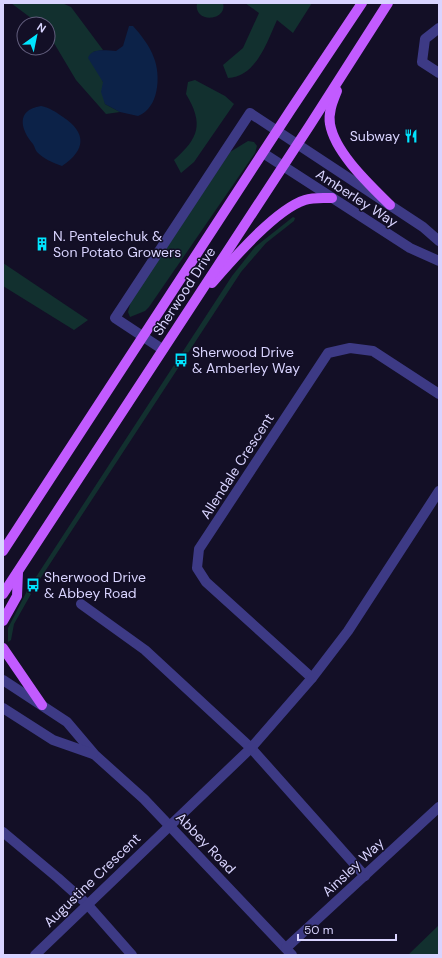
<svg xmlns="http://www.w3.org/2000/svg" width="442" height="958" viewBox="0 0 442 958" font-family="'DM Sans',sans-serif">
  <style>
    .green { fill: #12302f }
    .water { fill: #0c2248 }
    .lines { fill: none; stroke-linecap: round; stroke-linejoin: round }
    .minor { stroke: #3d3a85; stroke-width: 10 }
    .major { stroke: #c25bff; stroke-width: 10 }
    .labels { text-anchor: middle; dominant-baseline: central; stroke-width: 3; stroke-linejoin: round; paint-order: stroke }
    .poi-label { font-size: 14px; fill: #d9d4ff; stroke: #130f26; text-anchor: start }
    .street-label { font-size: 14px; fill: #d9d4ff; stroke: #130f26 }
  </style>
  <rect width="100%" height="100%" fill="#130f26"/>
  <g class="green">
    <polygon points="11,3 62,3 71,7 103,50 93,52 103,82 105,104 120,112 106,114 76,80 48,33 48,24 39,24"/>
    <path d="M197 3H223C228 21 193 24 197 3Z"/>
    <path d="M245 3H312L293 33 277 20C267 42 256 77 228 78L223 65 243 48 259 13Z"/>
    <path d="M195 80 225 96 234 104 194 162 181 173 174 160C199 138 204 124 186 94L188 82Z"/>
    <polygon points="248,141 254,142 257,146 255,153 149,307 145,311 130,317 128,312 131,301 230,152"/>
    <polygon points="293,217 295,218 294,221 266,243 241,272 40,579 36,577 232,276 255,247"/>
    <polygon points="3,263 88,320 74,330 3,286"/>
    <polygon points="27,591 31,594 14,624 11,640 8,642 8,628"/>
    <polygon points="439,925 439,955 408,955"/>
  </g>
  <g class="water">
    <path d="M129 26H133C141 35 150 46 154 58 161 76 159 108 138 116L120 112 105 104 101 92 103 82 88 58C92 47 107 51 116 51L123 46Z"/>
    <path d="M41 106C50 108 56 112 63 117 87 133 86 150 62 166 53 163 44 159 37 152 35 150 35 147 33 144 21 130 15 110 41 106Z"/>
  </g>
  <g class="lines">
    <g class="minor">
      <polyline points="439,28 425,39 422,62 439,73"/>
      <polyline points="263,153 410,248 439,261"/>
      <polyline points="162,349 115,318 250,113 423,227 439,241"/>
      <polyline points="81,604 145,650 251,748 365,876"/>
      <polyline points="312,678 206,582 197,568 199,549 328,353 350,348 373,351 439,394"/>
      <polyline points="3,680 67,722 95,755 144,799 292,955"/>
      <polyline points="3,708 53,740 93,754"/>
      <polyline points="3,832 58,878 87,904 132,955"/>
      <polyline points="286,948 439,807"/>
      <polyline points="35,955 251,748 312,678 348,631 439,491"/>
    </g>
    <g class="major">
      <path d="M337 91C333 101 328 112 330 124 335 153 370 185 390 205"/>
      <path d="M212 283C232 260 276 209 305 200 314 197 323 198 332 198"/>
      <polyline points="3,551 290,111 362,3"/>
      <polyline points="3,594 310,125 388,3"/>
      <polyline points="3,621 17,596 18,572"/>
      <polyline points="3,648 42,705"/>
    </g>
  </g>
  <defs>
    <g id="restaurant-bare" transform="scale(1.08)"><path d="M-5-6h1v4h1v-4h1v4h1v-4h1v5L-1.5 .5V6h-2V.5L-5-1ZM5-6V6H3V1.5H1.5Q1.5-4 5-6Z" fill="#00e5ff" stroke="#130f26" stroke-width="2.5" paint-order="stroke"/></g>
    <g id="building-bare" transform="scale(1.08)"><path d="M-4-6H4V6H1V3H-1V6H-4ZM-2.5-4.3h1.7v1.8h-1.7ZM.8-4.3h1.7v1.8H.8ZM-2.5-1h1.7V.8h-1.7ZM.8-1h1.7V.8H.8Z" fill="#00e5ff" stroke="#130f26" stroke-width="2.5" paint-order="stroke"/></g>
    <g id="bus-bare" transform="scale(1.08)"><path d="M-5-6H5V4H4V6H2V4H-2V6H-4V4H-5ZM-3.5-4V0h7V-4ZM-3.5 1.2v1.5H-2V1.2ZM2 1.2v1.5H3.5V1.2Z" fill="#00e5ff" stroke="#130f26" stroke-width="2.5" paint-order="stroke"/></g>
  </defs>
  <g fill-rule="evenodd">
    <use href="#restaurant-bare" x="411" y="136"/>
    <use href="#building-bare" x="42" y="244"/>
    <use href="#bus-bare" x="181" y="360"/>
    <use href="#bus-bare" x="33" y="585"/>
  </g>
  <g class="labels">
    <g class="poi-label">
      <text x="400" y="136" text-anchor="end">Subway</text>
      <text x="53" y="236">N. Pentelechuk &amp;<tspan x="53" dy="16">Son Potato Growers</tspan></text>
      <text x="192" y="352">Sherwood Drive<tspan x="192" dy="16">&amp; Amberley Way</tspan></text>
      <text x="44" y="577">Sherwood Drive<tspan x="44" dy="16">&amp; Abbey Road</tspan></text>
    </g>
    <g class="street-label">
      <text transform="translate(357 198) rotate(33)">Amberley Way</text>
      <text transform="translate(184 291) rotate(-57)">Sherwood Drive</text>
      <text transform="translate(237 466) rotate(-57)">Allendale Crescent</text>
      <text transform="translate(206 843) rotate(46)">Abbey Road</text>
      <text transform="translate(353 867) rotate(-43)">Ainsley Way</text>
      <text transform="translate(92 880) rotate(-44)">Augustine Crescent</text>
    </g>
  </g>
  <rect width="442" height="958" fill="none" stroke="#d9d4ff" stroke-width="8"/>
  <g transform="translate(36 36) rotate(33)"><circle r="19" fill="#130f26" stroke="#625e7d"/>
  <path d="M0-3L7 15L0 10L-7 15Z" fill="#00e5ff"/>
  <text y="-6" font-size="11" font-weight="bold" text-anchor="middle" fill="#d9d4ff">N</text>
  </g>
  <path d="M298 934v6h98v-6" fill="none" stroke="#d9d4ff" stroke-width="2"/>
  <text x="304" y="934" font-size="12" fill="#d9d4ff" stroke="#130f26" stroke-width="3" paint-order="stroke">50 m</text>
</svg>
